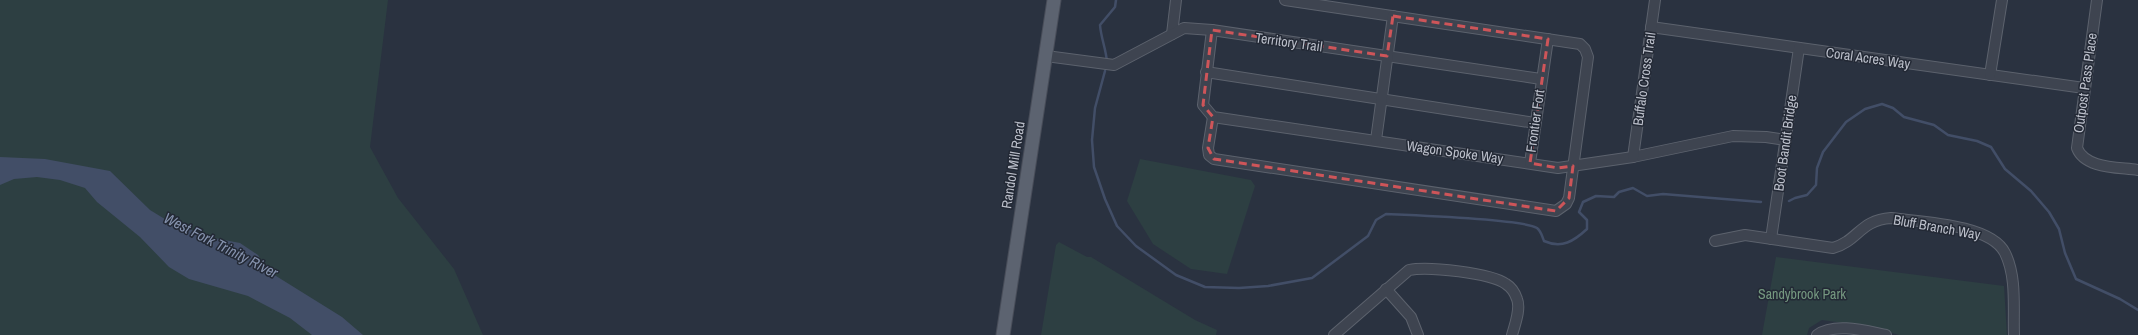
<svg xmlns="http://www.w3.org/2000/svg" width="2138" height="335" viewBox="0 0 2138 335" font-family="'Archivo Narrow',sans-serif">
  <style>
    .green { fill: #2d3f42 }
    .water { fill: #424e67 }
    .lines { fill: none; stroke-linecap: round; stroke-linejoin: round }
    .stream { stroke: #424e67; stroke-width: 2.5 }
    .minor-casing { stroke: #5c626d; stroke-width: 12 }
    .major-casing { stroke: #484d59; stroke-width: 15 }
    .minor { stroke: #3e4450; stroke-width: 10 }
    .major { stroke: #5c6370; stroke-width: 13 }
    .marked { fill: none; stroke: #ce5559; stroke-width: 3; stroke-dasharray: 8 5; stroke-linejoin: round }
    .labels { text-anchor: middle; dominant-baseline: central; stroke-width: 3; stroke-linejoin: round; paint-order: stroke }
    .street-label { font-size: 14px; fill: #bbbfca; stroke: #232935 }
    .park-label { font-size: 14px; fill: #759880; stroke: #232935 }
    .water-label { font-size: 15px; font-style: italic; fill: #8693ae; stroke: #232935 }
  </style>
  <rect width="100%" height="100%" fill="#2a3240"/>
  <g class="green">
    <polygon points="0,0 388,0 370,147 398,198 454,269 483,335 0,335"/>
    <polygon points="1140,159 1251,180 1255,186 1227,274 1191,269 1153,244 1127,201"/>
    <polygon points="1059,242 1087,257 1091,257 1195,320 1217,330 1216,335 1041,335 1056,245"/>
    <polygon points="1776,257 2004,286 2007,335 1899,335 1871,327 1822,320 1809,328 1807,335 1762,335"/>
  </g>
  <polygon class="water" points="0,157 45,159 110,171 150,210 168,221 214,238 240,243 258,255 268,271 342,317 363,335 312,335 290,318 248,296 189,279 169,267 140,237 97,202 85,188 60,180 37,177 14,179 0,185"/>
  <g class="lines">
    <g class="stream">
      <path d="M1107 62C1106 49 1101 38 1100 25L1115 7 1116 0"/>
      <path d="M1105 71 1095 108 1092 140 1094 167 1105 199 1117 226 1136 246 1176 275 1205 287 1239 288 1268 286 1312 278 1368 236 1376 220 1386 214C1410 215 1523 219 1537 228 1541 231 1542 236 1544 241 1562 249 1574 241 1587 229V220L1579 212 1583 202 1596 196 1614 197 1619 192 1633 188 1647 196 1663 194 1761 202"/>
      <polyline points="1789,201 1795,198 1807,195 1816,185 1817,168 1823,152 1846,122 1865,109 1882,104 1893,108 1904,117 1934,125 1948,135 1977,141 1991,147 2005,169 2031,191 2049,212 2059,229 2065,253 2076,279 2120,299 2138,310"/>
    </g>
    <g class="minor-casing">
      <g id="minor">
        <path d="M2097 0 2077 148C2085 169 2119 167 2138 170"/>
        <polyline points="1651,27 2084,88"/>
        <polyline points="1212,30 1203,105 1213,117 1558,168 1633,157 1733,136 1766,137 1786,140"/>
        <polyline points="1172,34 1176,0"/>
        <polyline points="1046,56 1114,65 1184,28 1212,30 1541,79"/>
        <polyline points="1206,72 1535,123"/>
        <polyline points="1990,75 2002,0"/>
        <polyline points="1213,117 1208,148 1209,155 1214,159 1556,211 1566,204 1569,198 1588,57 1585,49 1580,44 1285,0"/>
        <polyline points="1376,140 1393,16"/>
        <polyline points="1633,157 1655,0"/>
        <polyline points="1530,163 1548,39"/>
        <polyline points="1771,239 1799,48"/>
        <path d="M1715 241 1745 235 1833 248C1858 241 1860 220 1891 218 1920 222 1991 224 2005 253 2017 277 2013 309 2014 335"/>
        <polyline points="1386,289 1411,317 1418,335"/>
        <path d="M1334 335 1409 270C1428 266 1491 273 1506 284 1511 287 1515 293 1517 299 1521 309 1515 324 1512 335"/>
        <path d="M1817 335C1835 322 1866 331 1886 335"/>
      </g>
    </g>
    <g class="major-casing">
      <polyline id="major" points="1003,335 1054,0"/>
    </g>
    <use href="#minor" class="minor"/>
    <use href="#major" class="major"/>
  </g>
  <path class="marked" d="M1393 16 1548 39 1530 163 1558 168 1573 166 1569 198 1556 211 1214 159 1208 148 1213 117 1203 105 1212 30 1387 56Z"/>
  <g class="labels">
    <g class="street-label">
      <text transform="translate(1289 42) rotate(8)">Territory Trail</text>
      <text transform="translate(1868 58) rotate(8)">Coral Acres Way</text>
      <text transform="translate(1644 79) rotate(-82)">Buffalo Cross Trail</text>
      <text transform="translate(2085 83) rotate(-82)">Outpost Pass Place</text>
      <text transform="translate(1535 121) rotate(-82)">Frontier Fort</text>
      <text transform="translate(1785 143) rotate(-82)">Boot Bandit Bridge</text>
      <text transform="translate(1455 152) rotate(8)">Wagon Spoke Way</text>
      <text transform="translate(1013 165) rotate(-81)">Randol Mill Road</text>
      <text transform="translate(1937 227) rotate(10)">Bluff Branch Way</text>
    </g>
    <g class="park-label">
      <text x="1802" y="294">Sandybrook Park</text>
    </g>
    <g class="water-label">
      <text transform="translate(221 245) rotate(27)">West Fork Trinity River</text>
    </g>
  </g>
</svg>
